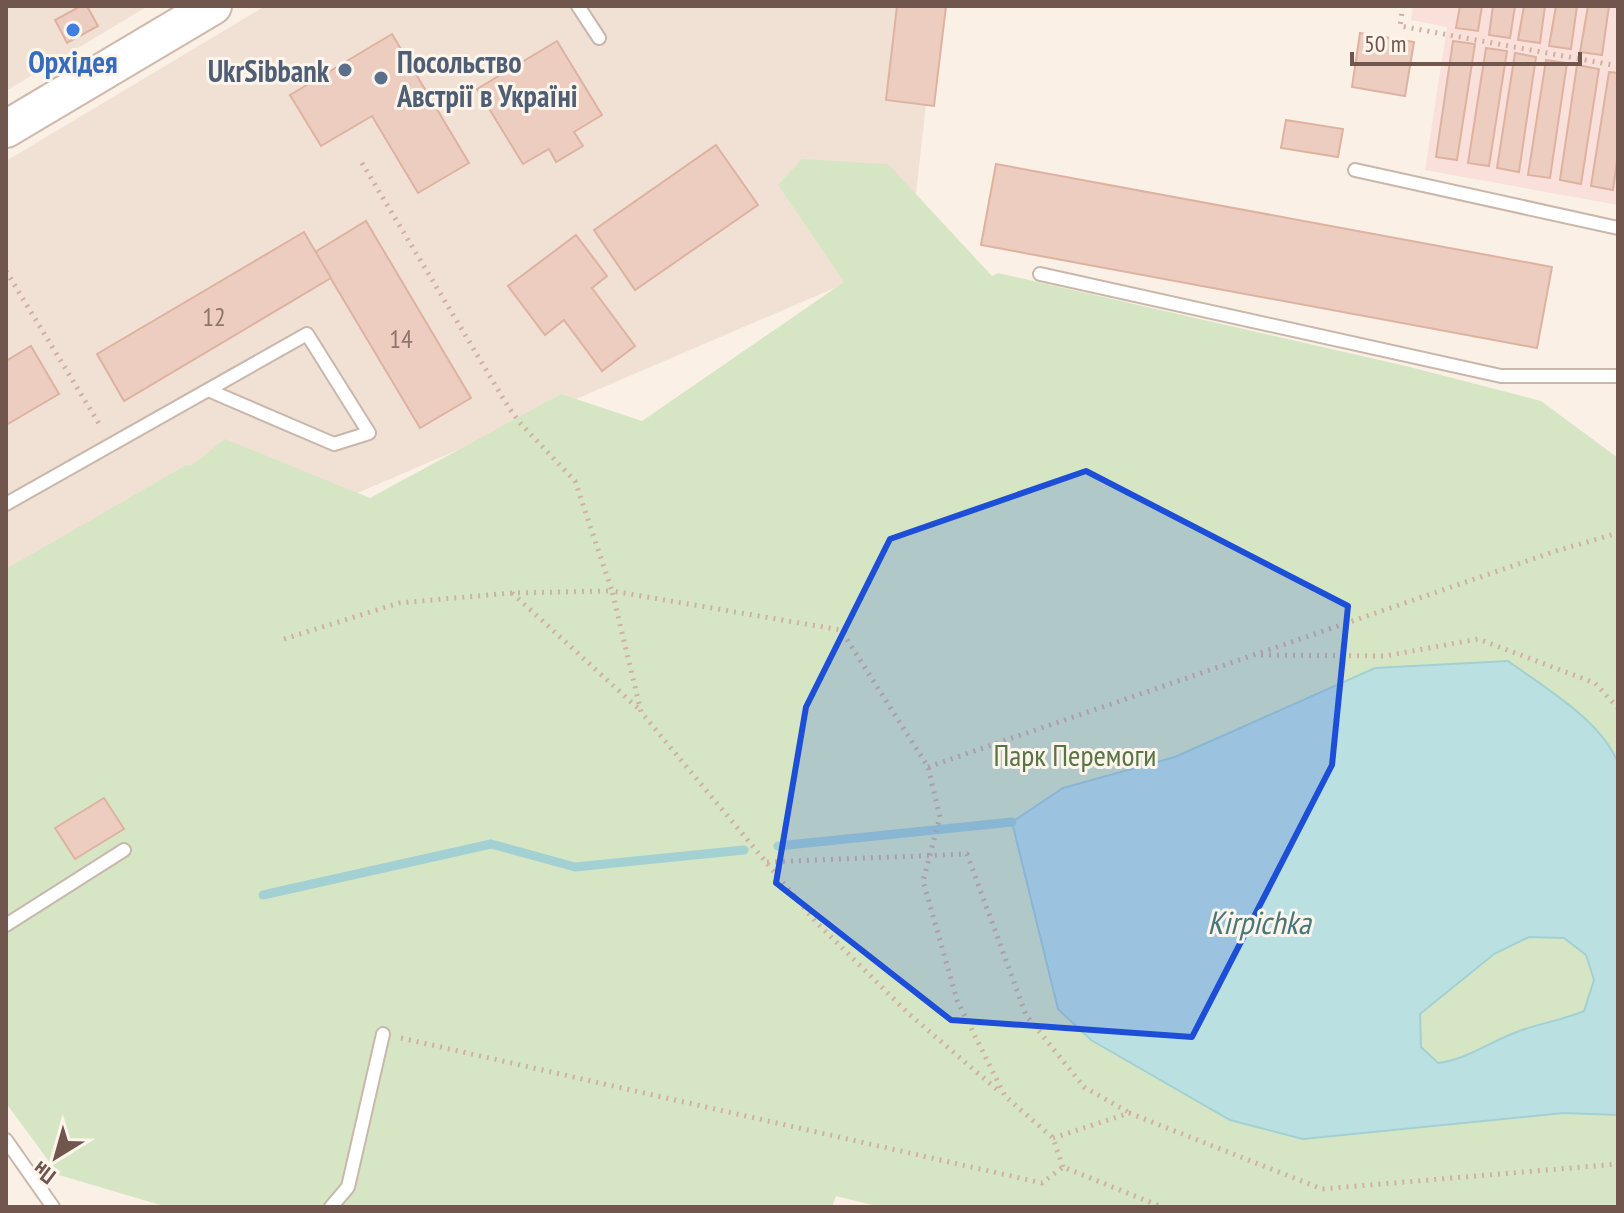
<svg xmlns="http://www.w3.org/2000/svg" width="1624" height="1213" viewBox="0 0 1624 1213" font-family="'PT Sans Narrow',sans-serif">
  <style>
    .residential { fill: #f1e1d4 }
    .commercial { fill: #f9e0da }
    .green { fill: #d6e6c5 }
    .water { fill: #bbe0e2; stroke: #a3d0d2; stroke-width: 2; fill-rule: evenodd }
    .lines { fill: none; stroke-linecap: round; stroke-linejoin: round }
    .stream { stroke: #a3d0d2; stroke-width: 9 }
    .building { fill: #edcdbf; stroke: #deb2a1; stroke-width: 2 }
    .lane-casing { stroke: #cab7ac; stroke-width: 16 }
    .secondary-casing { stroke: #cfb9ad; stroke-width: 40 }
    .path { stroke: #d1b0a3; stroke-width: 5; stroke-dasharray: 2 6; stroke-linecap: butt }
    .lane { stroke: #fff; stroke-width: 12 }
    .secondary { stroke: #fff; stroke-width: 36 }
    .marked { fill: #1d4ed8; fill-opacity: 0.2; stroke: #1d4ed8; stroke-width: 6; stroke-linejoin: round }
    .shop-dot { fill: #3f7fe0; stroke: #fdf4eb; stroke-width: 3 }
    .service-dot { fill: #5c6f8a; stroke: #fdf4eb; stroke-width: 3 }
    .labels { text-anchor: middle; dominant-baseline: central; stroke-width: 6; stroke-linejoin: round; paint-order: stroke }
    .number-label { font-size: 26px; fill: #8f746a }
    .shop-label { font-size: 30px; font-weight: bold; fill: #366cbe; stroke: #fdf4eb }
    .service-label { font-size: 30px; font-weight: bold; fill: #4e5e75; stroke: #fdf4eb; text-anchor: start }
    .park-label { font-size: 30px; fill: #587546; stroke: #fdf4eb }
    .water-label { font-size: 32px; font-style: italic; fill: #45777b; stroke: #fdf4eb }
  </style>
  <rect width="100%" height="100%" fill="#faf0e5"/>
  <g class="residential">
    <polygon points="6,6 148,6 6,91"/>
    <polygon points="265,6 937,6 909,256 6,644 6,161"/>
  </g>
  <polygon class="commercial" points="1413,6 1618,6 1618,205 1425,170 1447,27 1411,20"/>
  <polygon class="green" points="802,159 888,164 992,276 998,273 1410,367 1541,401 1618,458 1618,1207 880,1207 836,1196 832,1207 167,1207 59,1175 6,1103 6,569 186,465 191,466 225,439 370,498 561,394 642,421 844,282 778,185"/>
  <path class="water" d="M1508 661C1544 687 1602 721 1618 763V1115L1564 1113 1303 1139 1230 1120 1091 1040 1058 1009 1012 822 1063 788 1175 757 1375 668ZM1529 937 1564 938 1586 955 1594 980 1584 1011C1563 1020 1542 1023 1522 1030 1492 1040 1469 1059 1438 1063L1421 1047 1420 1014 1494 954Z"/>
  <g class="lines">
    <g class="stream">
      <polyline points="778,846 1012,822"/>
      <polyline points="263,895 491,844 575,867 744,850"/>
    </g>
  </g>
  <g class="building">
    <polygon points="81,6 87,6 98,26 67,43 55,20"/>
    <polygon points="897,6 946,6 934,106 886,100"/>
    <polygon points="1460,6 1482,6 1478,31 1456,28"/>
    <polygon points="1493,6 1515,6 1510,38 1489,35"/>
    <polygon points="1524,6 1545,6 1540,43 1518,40"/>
    <polygon points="1556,6 1577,6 1571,49 1549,46"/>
    <polygon points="1588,6 1609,6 1602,55 1580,52"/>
    <polygon points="1360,33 1414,42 1405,96 1352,87"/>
    <polygon points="392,34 469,163 418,193 372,116 321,146 290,95"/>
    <polygon points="557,41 602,115 574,132 583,146 556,162 549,149 523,164 477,89"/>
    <polygon points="1453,41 1475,44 1457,160 1436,157"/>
    <polygon points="1486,48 1507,51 1489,166 1468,163"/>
    <polygon points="1515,53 1536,57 1519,172 1497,168"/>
    <polygon points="1546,60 1567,63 1550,178 1528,175"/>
    <polygon points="1577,65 1599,69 1581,184 1560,180"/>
    <polygon points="1609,72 1618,73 1618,154 1613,190 1591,186"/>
    <polygon points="1286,120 1343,129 1338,157 1281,148"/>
    <polygon points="716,145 758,205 635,290 594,230"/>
    <polygon points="996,164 1552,267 1537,348 981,245"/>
    <polygon points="366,221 471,398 420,428 315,252"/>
    <polygon points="304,232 331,278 124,401 97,354"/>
    <polygon points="576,235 607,276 592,288 635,346 602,371 564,320 545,335 508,286"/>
    <polygon points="31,346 59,394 6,425 6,361"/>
    <polygon points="104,798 124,829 75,859 55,828"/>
  </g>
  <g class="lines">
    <g class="lane-casing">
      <g id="lane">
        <polyline points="578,6 599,38"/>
        <polyline points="1355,170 1618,228"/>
        <polyline points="1040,274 1501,376 1618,376"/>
        <polyline points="6,504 307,334 369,433 334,444 208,390"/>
        <polyline points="6,925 124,850"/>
        <polyline points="6,1140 53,1207"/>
        <polyline points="331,1207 348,1187 383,1034"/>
      </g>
    </g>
    <g class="secondary-casing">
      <polyline id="secondary" points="6,129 213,6"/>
    </g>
    <g class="path">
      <polyline points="1403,6 1400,26 1618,66"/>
      <polyline points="362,163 509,408 521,424 575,481 612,591 841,630 928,767 940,817 923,881 957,1000 1005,1096 1053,1138 1063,1167"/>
      <polyline points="6,271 101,427"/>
      <polyline points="512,593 641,711"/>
      <polyline points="284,639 399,603 511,593 612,591 641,712 815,921 909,1014 1001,1093"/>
      <polyline points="1261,655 1385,656 1478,639 1595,683 1618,708"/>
      <polyline points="928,767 1556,551 1618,533"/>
      <polyline points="767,862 967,854 1026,1015 1084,1087 1128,1112"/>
      <polyline points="401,1038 1042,1183 1063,1167 1162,1207"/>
      <polyline points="1053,1138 1129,1113 1322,1189 1618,1164"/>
    </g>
    <use href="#lane" class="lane"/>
    <use href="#secondary" class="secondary"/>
  </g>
  <path class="marked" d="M1086 471 1348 606 1332 765 1192 1037 951 1020 776 883 806 707 890 539Z"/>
  <circle class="shop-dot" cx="73" cy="30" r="8"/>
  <g class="service-dot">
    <circle cx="345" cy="70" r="8"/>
    <circle cx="381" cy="78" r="8"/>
  </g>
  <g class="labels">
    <g class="number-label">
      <text x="214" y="316">12</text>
      <text x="401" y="338">14</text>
    </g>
    <g class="shop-label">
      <text x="73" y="61">Орхідея</text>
    </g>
    <g class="service-label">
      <text x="397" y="61">Посольство<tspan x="397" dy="34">Австрії в Україні</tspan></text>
      <text x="329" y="70" text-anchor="end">UkrSibbank</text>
    </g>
    <g class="park-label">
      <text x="1075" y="754">Парк Перемоги</text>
    </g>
    <g class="water-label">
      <text x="1259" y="922">Kirpichka</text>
    </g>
  </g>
  <rect width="1624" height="1213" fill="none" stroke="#70564d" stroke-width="16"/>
  <g transform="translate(56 1157) rotate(217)" stroke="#fdf4eb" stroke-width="6" paint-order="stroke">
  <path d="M0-6L14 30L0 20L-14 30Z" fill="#70564d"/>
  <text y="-12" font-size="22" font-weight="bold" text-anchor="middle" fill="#70564d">Пн</text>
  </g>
  <path d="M1352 52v12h228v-12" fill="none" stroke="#70564d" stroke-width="4"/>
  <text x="1364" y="52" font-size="24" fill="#70564d" stroke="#fdf4eb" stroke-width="6" paint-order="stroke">50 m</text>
</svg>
